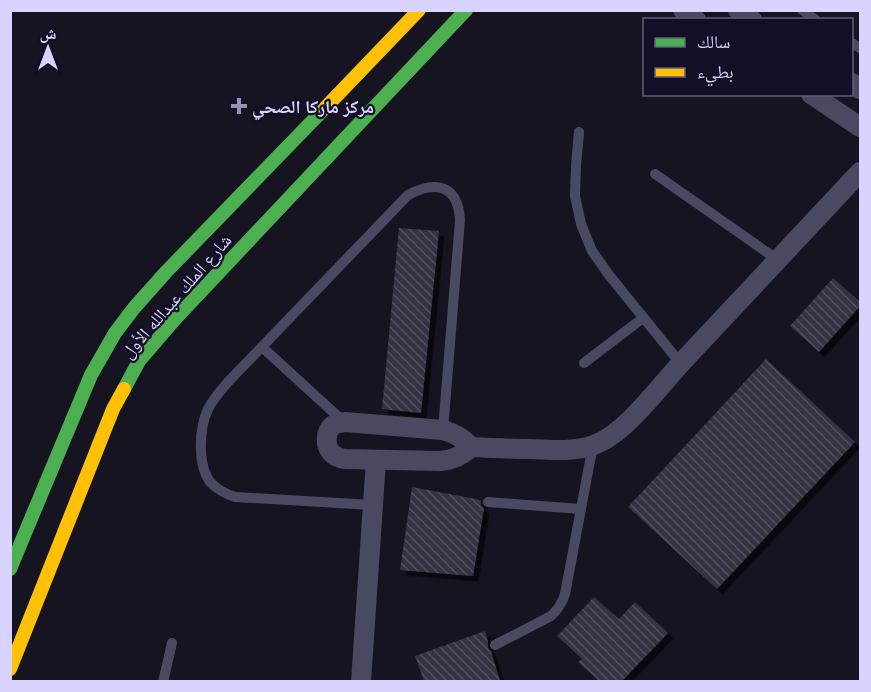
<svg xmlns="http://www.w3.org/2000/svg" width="871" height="692" viewBox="0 0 871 692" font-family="'Space Grotesk','Noto Naskh Arabic',sans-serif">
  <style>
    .building { fill: url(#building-back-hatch); filter: url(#shadow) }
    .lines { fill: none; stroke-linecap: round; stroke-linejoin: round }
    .lane { stroke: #4a4962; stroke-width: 10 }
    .street { stroke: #4a4962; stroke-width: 20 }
    .fast { stroke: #4caf50; stroke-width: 14 }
    .slow { stroke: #ffc107; stroke-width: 14 }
    .poi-dot { fill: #9591b1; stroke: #130f26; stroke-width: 2 }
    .labels { text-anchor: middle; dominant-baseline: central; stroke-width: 4.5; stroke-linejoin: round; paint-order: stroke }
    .poi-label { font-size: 18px; font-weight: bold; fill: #d9d4ff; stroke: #130f26; text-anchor: start }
    .street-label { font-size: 18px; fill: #d9d4ff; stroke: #130f26 }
  </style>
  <defs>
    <pattern id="building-back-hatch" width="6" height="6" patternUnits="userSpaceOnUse" patternTransform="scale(1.5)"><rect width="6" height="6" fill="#343243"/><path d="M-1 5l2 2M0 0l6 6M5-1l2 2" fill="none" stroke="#514f5f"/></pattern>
    <filter id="shadow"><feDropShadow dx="5.5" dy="5.5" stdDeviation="0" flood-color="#0009"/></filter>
  </defs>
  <rect width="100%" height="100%" fill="#161421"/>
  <g class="building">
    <polygon points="399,228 439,231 421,413 382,409"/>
    <polygon points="833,278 861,303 861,305 819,352 790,326"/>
    <polygon points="766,359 855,442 717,589 628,507"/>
    <polygon points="412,487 481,500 481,505 484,508 473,576 400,570"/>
    <polygon points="594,597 619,619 635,602 668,633 622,681 599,681 578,662 582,659 557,636"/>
    <polygon points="485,631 488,642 488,648 491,651 500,681 424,681 415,656"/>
  </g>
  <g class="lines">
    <g class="lane">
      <polyline points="802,10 816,20"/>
      <polyline points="852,43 860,48"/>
      <polyline points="579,132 576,166 575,196 581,224 592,251 609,275 681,364"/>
      <polyline points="655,174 778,260"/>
      <polyline points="262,347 344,422"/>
      <polyline points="584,363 643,318"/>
      <polyline points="488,502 581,509"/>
      <path d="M372 505 235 497C226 494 218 490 211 483 197 466 199 428 208 409 213 399 221 390 228 382L408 195C436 180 458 185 460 220L443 430"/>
      <path d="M495 645 551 616C558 610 562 603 565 594L593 445"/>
      <polyline points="163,682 172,643"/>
    </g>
    <g class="street">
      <polyline points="683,10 696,20"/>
      <polyline points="738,10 752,20"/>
      <polyline points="852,83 860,89"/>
      <polyline points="811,94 860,127"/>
      <path d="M471 447C463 438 455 433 443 430L345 422C341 423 338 423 335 424 324 430 324 448 334 455 336 457 341 458 344 459L440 461C453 460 461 456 471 447 491 448 511 449 530 449 551 450 574 452 594 445 626 433 659 387 683 361 742 298 801 235 860 172"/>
      <polyline points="361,682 376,460"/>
    </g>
    <g class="fast">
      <polyline points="124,389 139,361 176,318 466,10"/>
      <polyline points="10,569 91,375 115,333 134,308 166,272 325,108"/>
    </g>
    <g class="slow">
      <polyline points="325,108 419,10"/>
      <polyline points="10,669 113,409 124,389"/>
    </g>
  </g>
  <path class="poi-dot" d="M236 97h6v6h6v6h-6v6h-6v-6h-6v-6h6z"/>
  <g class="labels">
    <g class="poi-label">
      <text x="252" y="106">مركز ماركا الصحي</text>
    </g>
    <g class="street-label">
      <text transform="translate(176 296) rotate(-49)">شارع الملك عبدالله الأول</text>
    </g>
  </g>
  <rect width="871" height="692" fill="none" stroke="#d9d4ff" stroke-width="24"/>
  <rect x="643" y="18" width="210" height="78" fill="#130f26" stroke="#625e7d" stroke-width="1.5"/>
  <rect x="655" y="38" width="30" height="9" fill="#4caf50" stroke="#625e7d" stroke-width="1.5"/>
  <text x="697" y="48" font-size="18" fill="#d9d4ff">سالك</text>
  <rect x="655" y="68" width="30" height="9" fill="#ffc107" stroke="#625e7d" stroke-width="1.5"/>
  <text x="697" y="78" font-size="18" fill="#d9d4ff">بطيء</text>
  <g transform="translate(48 48)" stroke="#130f26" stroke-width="4.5" paint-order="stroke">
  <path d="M0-4.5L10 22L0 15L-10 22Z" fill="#d9d4ff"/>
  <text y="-9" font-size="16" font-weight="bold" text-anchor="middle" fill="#d9d4ff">ش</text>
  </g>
</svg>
